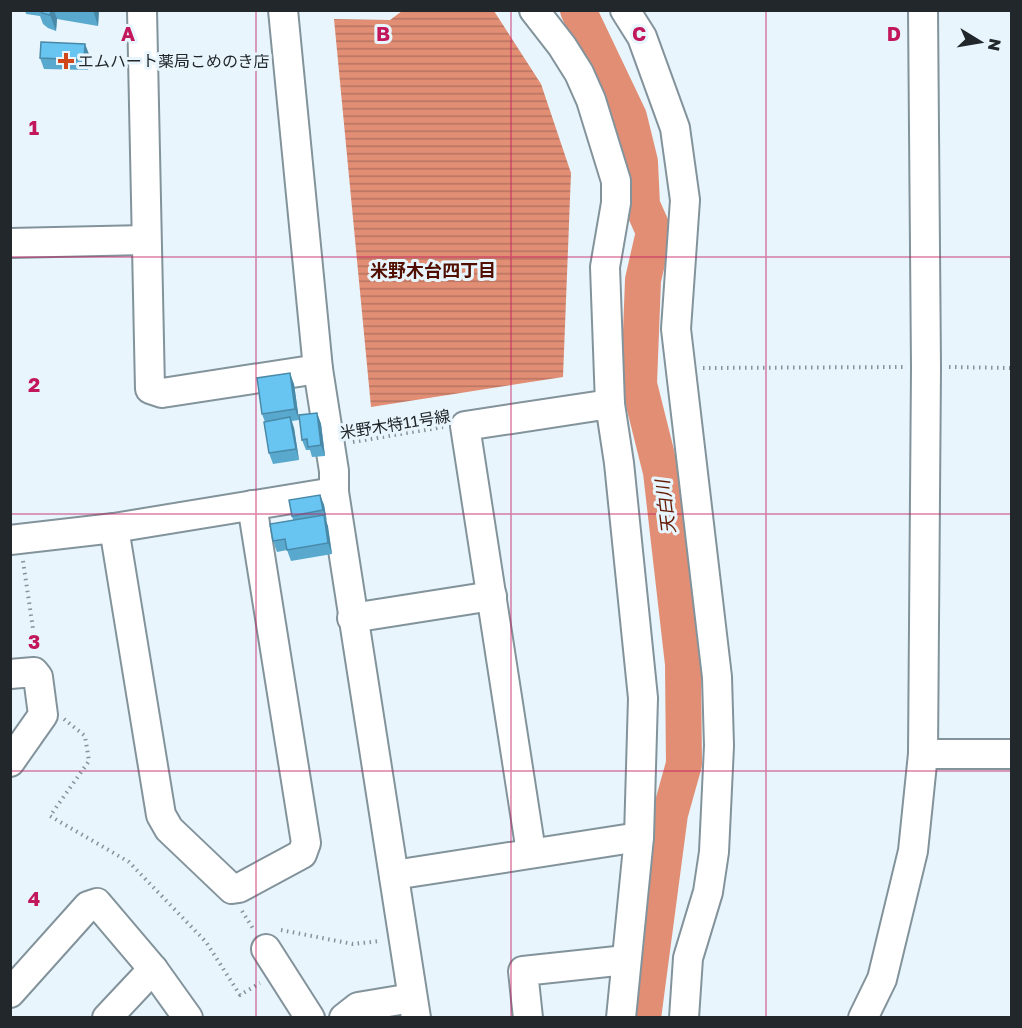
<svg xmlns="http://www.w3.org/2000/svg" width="1022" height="1028" viewBox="0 0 1022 1028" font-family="'Golos Text','Noto Sans JP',sans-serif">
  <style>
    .water { fill: url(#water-rules) }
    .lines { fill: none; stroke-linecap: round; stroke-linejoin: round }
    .river { stroke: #e18e75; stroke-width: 36 }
    .minor-casing { stroke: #83939b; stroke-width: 32 }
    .path { stroke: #889297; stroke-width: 4; stroke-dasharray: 1.5 4.5; stroke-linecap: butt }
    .minor { stroke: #fff; stroke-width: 28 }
    .wall { fill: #59a9ce }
    .shaded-wall { fill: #4989a8 }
    .building { fill: #68c4f0; stroke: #4989a8; stroke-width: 1.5 }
    .grid { fill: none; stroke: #c2185b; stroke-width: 1.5; stroke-opacity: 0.55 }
    .poi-dot { fill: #cf471a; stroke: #e8f5fd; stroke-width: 2 }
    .labels { text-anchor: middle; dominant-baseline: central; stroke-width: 6; stroke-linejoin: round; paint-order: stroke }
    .poi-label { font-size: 16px; fill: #21272a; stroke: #e8f5fd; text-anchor: start }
    .street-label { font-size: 16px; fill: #21272a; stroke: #e8f5fd }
    .neighbourhood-label { font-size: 18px; font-weight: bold; fill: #500f00; stroke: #e8f5fd }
    .water-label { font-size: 18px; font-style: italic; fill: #641a02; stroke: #e8f5fd }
    .grid-label { font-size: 20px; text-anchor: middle; font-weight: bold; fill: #c2185b; stroke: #e8f5fd; stroke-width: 6; stroke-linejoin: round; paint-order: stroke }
  </style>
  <defs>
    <pattern id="water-rules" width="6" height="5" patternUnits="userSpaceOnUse" patternTransform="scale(1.5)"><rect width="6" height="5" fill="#e18e75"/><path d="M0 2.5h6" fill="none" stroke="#b67460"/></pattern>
  </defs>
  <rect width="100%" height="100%" fill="#e8f5fd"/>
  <polygon class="water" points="402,11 494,11 541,84 571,173 563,377 371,407 334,19 390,20"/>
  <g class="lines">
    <polyline class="river" points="578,10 629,117 640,162 642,205 654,232 643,280 639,384 661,472 683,664 684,764 670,814 643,1018"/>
    <g class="minor-casing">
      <g id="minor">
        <polyline points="142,10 150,389 162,393 318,369"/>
        <polyline points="283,10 318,369 334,471 334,492 416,1018"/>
        <polyline points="534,10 562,46 579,73 591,100 616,181 616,203 605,267 610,404 619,463 643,698 639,837 621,1018"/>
        <polyline points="625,10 642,37 675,128 685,200 676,329 717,677 719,746 714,852 708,892 688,958 684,1018"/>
        <polyline points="10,243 146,240"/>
        <polyline points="114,528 161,815 169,829 232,889 239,888 302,854 306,843 252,505"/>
        <polyline points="10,540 114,528 334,492"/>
        <polyline points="352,618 492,596"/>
        <polyline points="10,674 34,672 38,677 43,715 10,762"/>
        <polyline points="923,754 1012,754"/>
        <polyline points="531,852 465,426 610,404"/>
        <polyline points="394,875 639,837"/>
        <polyline points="266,949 310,1018"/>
        <polyline points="10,993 88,906 97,903 153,969 188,1018"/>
        <polyline points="107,1018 153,969"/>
        <polyline points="344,1018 358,1007 412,998"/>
        <polyline points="528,1018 523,971 626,960"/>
        <polyline points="863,1018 882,979 913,851 923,754 926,367 923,10"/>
      </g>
    </g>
    <g class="path">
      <polyline points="949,367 1012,368"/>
      <polyline points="703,368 903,367"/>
      <polyline points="353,442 443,427"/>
      <polyline points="23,561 36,649"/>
      <polyline points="64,719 85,736 89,761 50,816 129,862 206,942 240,995 260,983"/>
      <polyline points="242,911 254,930"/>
      <polyline points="281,930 353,944 380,941"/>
    </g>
    <use href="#minor" class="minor"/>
  </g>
  <g class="wall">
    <polygon points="25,10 99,10 98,26 57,19 56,31 48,28 43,24 40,16 26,14"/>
    <polygon points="89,54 88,70 44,69 40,58"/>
    <polygon points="294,384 299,420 292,421 294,428 299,460 273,464 269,453 265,422 262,414"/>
    <polygon points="317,413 321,424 325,456 312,457 310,450 306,450 302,440"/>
    <polygon points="320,495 324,505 332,554 291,561 287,550 277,552 273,541 293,520 292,516"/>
  </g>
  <g class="shaded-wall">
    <polygon points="51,10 54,10 57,19 56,31 50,15"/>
    <polygon points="93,10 99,10 98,26"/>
    <polygon points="85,44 89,54 88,70 84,60"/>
    <polygon points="290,373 294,384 299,420 295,409"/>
    <polygon points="317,413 321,424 325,456 321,445"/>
    <polygon points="290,417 294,428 299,460 296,449"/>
    <polygon points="320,495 324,505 327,521 323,510"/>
    <polygon points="324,515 328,526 332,554 328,543"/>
  </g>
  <g class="building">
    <polygon points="40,10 51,10 50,15 42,13"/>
    <polygon points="41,42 85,44 84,60 40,58"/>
    <polygon points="290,373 295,409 262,414 257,378"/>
    <polygon points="317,413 321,445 308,447 307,439 302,440 299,415"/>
    <polygon points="290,417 296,449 269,453 264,422"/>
    <polygon points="320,495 323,510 292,516 289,500"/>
    <polygon points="324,515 328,543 287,550 285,539 273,541 270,524"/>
  </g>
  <path class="grid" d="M256 10V1018M511 10V1018M766 10V1018M10 257H1012M10 514H1012M10 771H1012"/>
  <path class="poi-dot" d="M63 52h6v6h6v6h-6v6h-6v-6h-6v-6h6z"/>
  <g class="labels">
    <g class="poi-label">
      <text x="78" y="61">エムハート薬局こめのき店</text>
    </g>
    <g class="street-label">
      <text transform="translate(395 424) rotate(-9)">米野木特11号線</text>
    </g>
    <g class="neighbourhood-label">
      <text x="433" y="270">米野木台四丁目</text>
    </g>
    <g class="water-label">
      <text transform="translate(665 507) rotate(-97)">天白川</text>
    </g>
  </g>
  <g class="grid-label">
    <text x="128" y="41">A</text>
    <text x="383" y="41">B</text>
    <text x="639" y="41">C</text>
    <text x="894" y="41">D</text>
    <text x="34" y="135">1</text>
    <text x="34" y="392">2</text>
    <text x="34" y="649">3</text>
    <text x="34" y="906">4</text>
  </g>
  <rect width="1022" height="1028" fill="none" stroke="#21272a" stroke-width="24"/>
  <g transform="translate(980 42) rotate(101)" stroke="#e8f5fd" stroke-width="4.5" paint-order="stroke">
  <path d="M0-4.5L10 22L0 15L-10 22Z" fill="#21272a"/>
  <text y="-9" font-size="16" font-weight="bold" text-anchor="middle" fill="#21272a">N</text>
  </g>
</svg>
